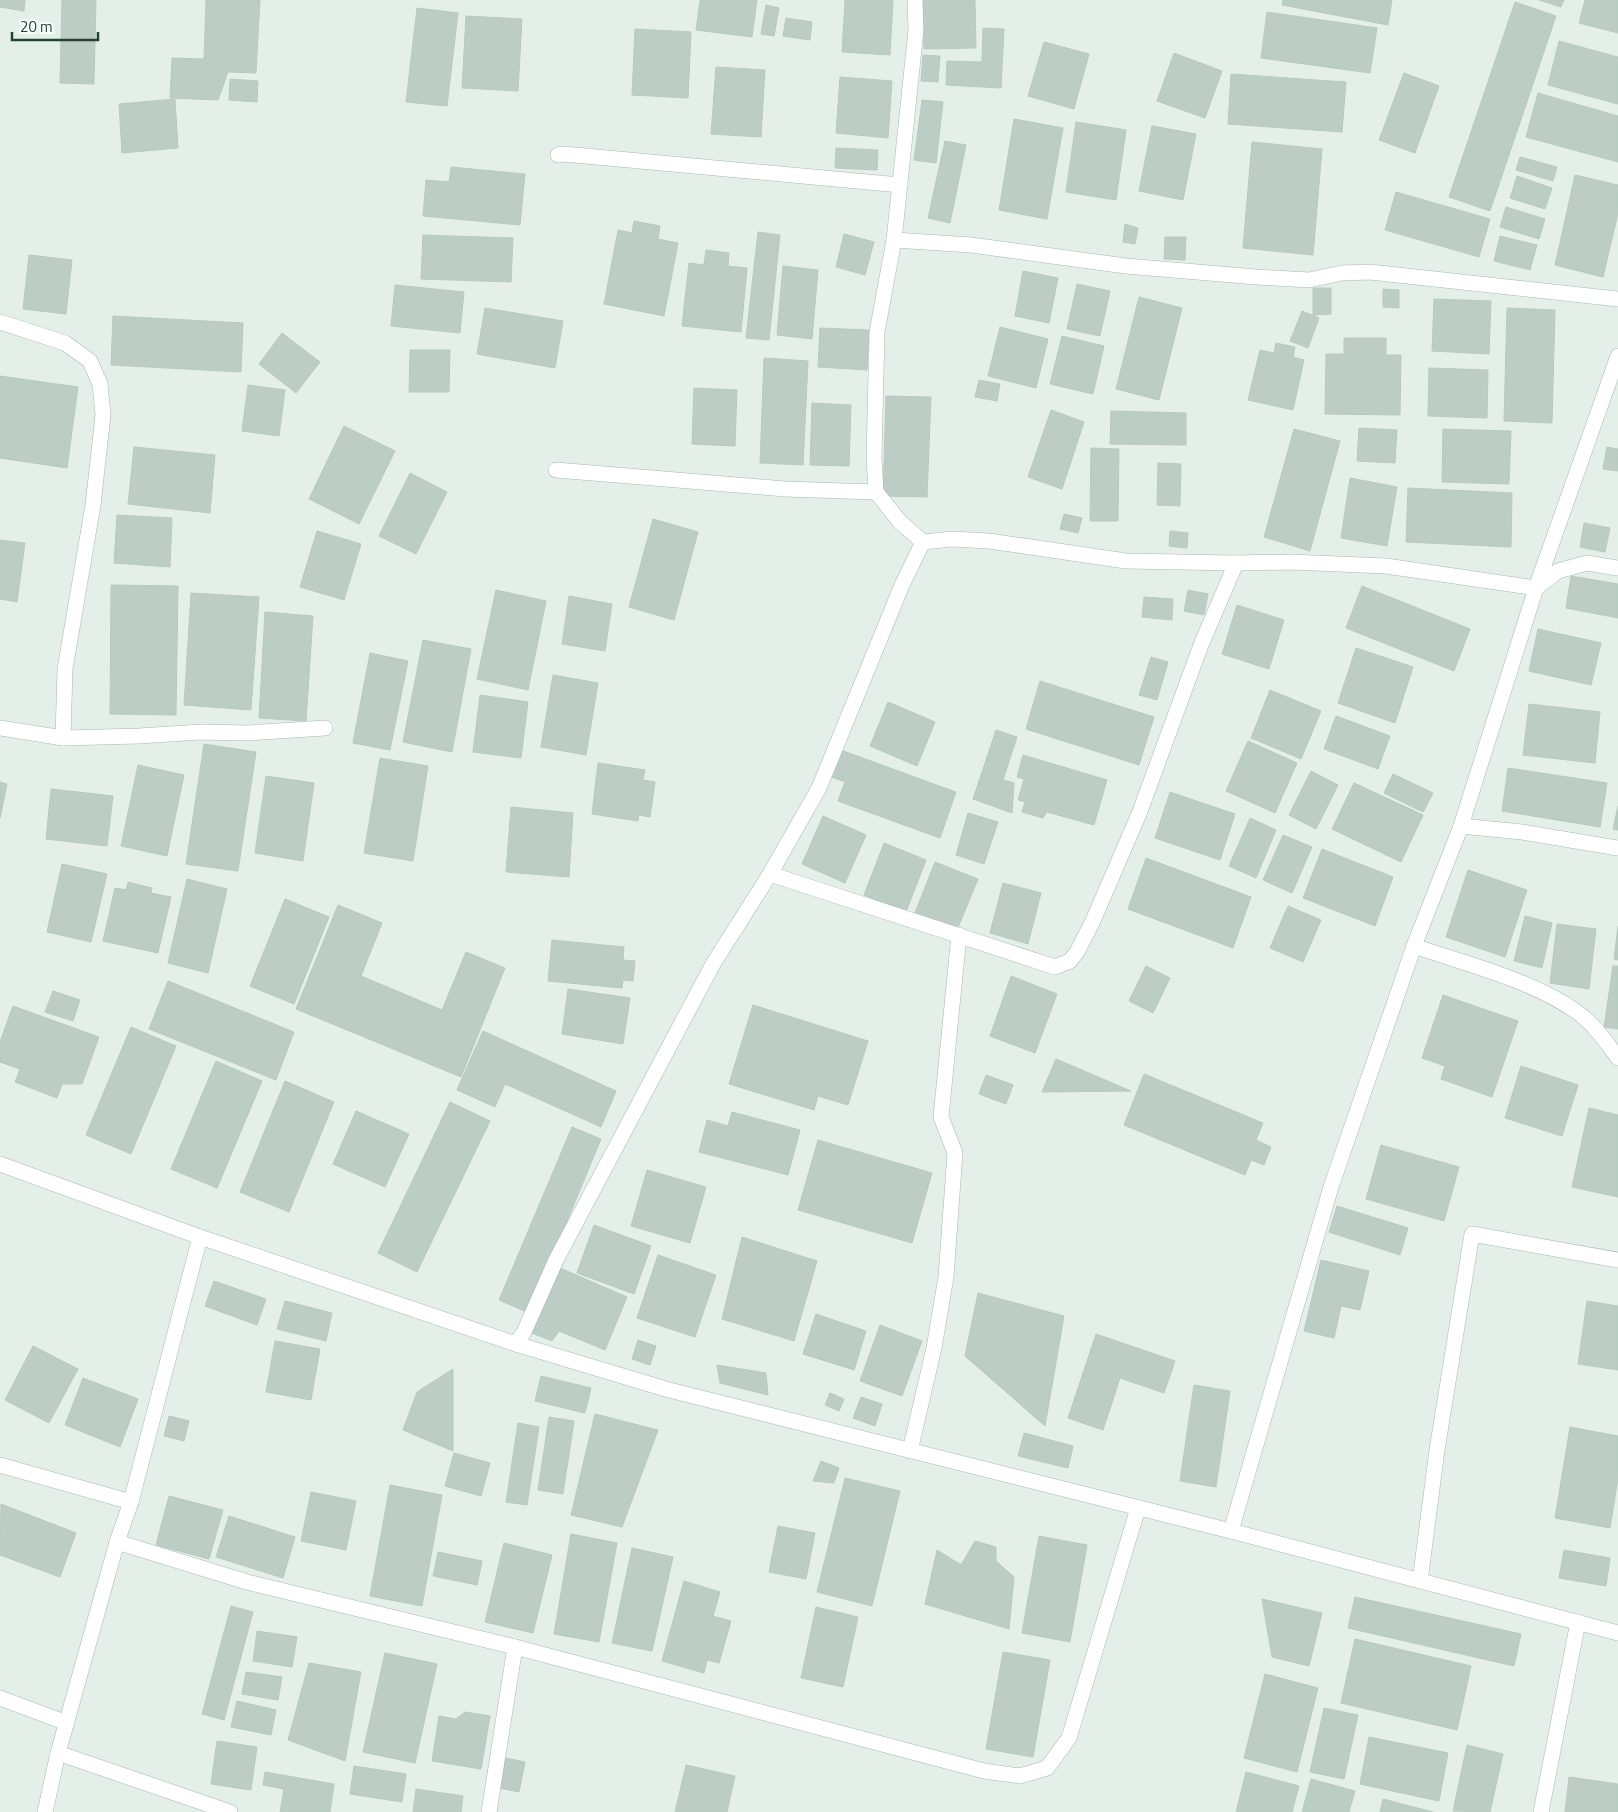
<svg xmlns="http://www.w3.org/2000/svg" width="1618" height="1812" viewBox="0 0 1618 1812" font-family="'Titillium Web',sans-serif">
  <style>
    .building { fill: #bccdc5; stroke: #b6cac0 }
    .lines { fill: none; stroke-linecap: round; stroke-linejoin: round }
    .street-casing { stroke: #a7b8b0; stroke-width: 16 }
    .street { stroke: #fff; stroke-width: 15 }
  </style>
  <rect width="100%" height="100%" fill="#e5efe9"/>
  <g class="building">
    <polygon points="0,0 25,0 24,11 0,7"/>
    <polygon points="62,0 96,0 94,84 60,83"/>
    <polygon points="206,0 260,0 256,73 228,72 218,100 170,98 172,58 204,59"/>
    <polygon points="700,0 757,0 752,37 696,30"/>
    <polygon points="845,0 893,0 890,55 842,52"/>
    <polygon points="923,0 975,0 976,48 924,49"/>
    <polygon points="1283,0 1392,0 1388,25 1282,5"/>
    <polygon points="1539,0 1564,0 1561,7"/>
    <polygon points="1585,0 1618,0 1618,33 1579,23"/>
    <polygon points="1515,2 1556,16 1490,211 1449,197"/>
    <polygon points="766,5 779,8 774,36 761,34"/>
    <polygon points="417,8 458,13 447,106 406,102"/>
    <polygon points="1267,12 1377,28 1370,73 1261,58"/>
    <polygon points="466,16 522,19 518,91 462,88"/>
    <polygon points="786,18 812,22 810,40 783,36"/>
    <polygon points="983,28 1004,29 1001,88 946,85 947,61 982,62"/>
    <polygon points="635,29 691,32 688,98 632,95"/>
    <polygon points="1559,41 1618,57 1618,104 1548,85"/>
    <polygon points="1044,42 1089,54 1074,109 1028,96"/>
    <polygon points="1174,53 1222,71 1205,118 1157,101"/>
    <polygon points="923,55 940,56 938,82 921,81"/>
    <polygon points="716,67 765,70 761,137 711,134"/>
    <polygon points="1404,73 1439,86 1415,153 1379,140"/>
    <polygon points="1231,74 1346,82 1342,132 1228,124"/>
    <polygon points="840,77 892,81 888,138 836,133"/>
    <polygon points="230,79 258,81 257,102 229,100"/>
    <polygon points="1538,93 1618,116 1618,162 1526,137"/>
    <polygon points="175,99 178,148 122,153 119,104"/>
    <polygon points="922,100 943,102 936,163 914,160"/>
    <polygon points="1014,119 1063,128 1047,219 999,210"/>
    <polygon points="1076,122 1126,130 1116,200 1066,192"/>
    <polygon points="1152,126 1196,134 1183,200 1139,191"/>
    <polygon points="945,141 966,145 950,223 928,218"/>
    <polygon points="1252,142 1322,149 1313,255 1243,248"/>
    <polygon points="836,148 878,150 877,170 835,168"/>
    <polygon points="1520,157 1557,167 1553,181 1516,170"/>
    <polygon points="451,167 525,174 520,225 423,216 426,180 449,182"/>
    <polygon points="1575,175 1618,185 1618,213 1603,277 1555,265"/>
    <polygon points="1517,176 1552,188 1545,209 1510,198"/>
    <polygon points="1396,192 1490,219 1479,257 1385,230"/>
    <polygon points="1506,207 1545,219 1539,239 1500,227"/>
    <polygon points="634,221 660,226 658,239 678,243 664,316 604,304 618,230 632,233"/>
    <polygon points="1125,224 1138,228 1135,244 1123,242"/>
    <polygon points="758,232 780,235 769,340 746,338"/>
    <polygon points="844,234 874,242 865,275 836,267"/>
    <polygon points="423,235 513,238 511,282 421,279"/>
    <polygon points="1500,236 1537,245 1530,270 1494,261"/>
    <polygon points="1165,237 1186,237 1185,260 1164,259"/>
    <polygon points="706,250 729,253 728,266 747,268 741,332 682,326 689,263 704,265"/>
    <polygon points="29,255 72,260 66,314 23,309"/>
    <polygon points="783,266 818,270 812,339 777,335"/>
    <polygon points="1023,271 1058,278 1049,323 1015,316"/>
    <polygon points="1077,284 1110,291 1100,336 1067,329"/>
    <polygon points="395,285 464,292 460,333 391,326"/>
    <polygon points="1313,288 1331,288 1331,314 1313,315"/>
    <polygon points="1383,289 1399,290 1399,308 1383,307"/>
    <polygon points="1139,297 1182,308 1159,400 1116,389"/>
    <polygon points="1434,299 1491,301 1489,354 1432,351"/>
    <polygon points="485,308 563,321 555,368 477,354"/>
    <polygon points="1507,308 1555,310 1552,423 1504,421"/>
    <polygon points="1302,311 1319,318 1308,348 1290,341"/>
    <polygon points="113,316 243,323 241,372 111,365"/>
    <polygon points="1000,327 1048,339 1036,388 988,376"/>
    <polygon points="820,328 869,330 867,370 818,367"/>
    <polygon points="282,333 320,362 296,393 259,364"/>
    <polygon points="1062,336 1104,346 1093,394 1050,384"/>
    <polygon points="1344,338 1386,338 1386,355 1401,355 1400,415 1325,414 1326,354 1344,354"/>
    <polygon points="1276,343 1295,347 1293,357 1304,360 1293,410 1248,400 1260,350 1274,353"/>
    <polygon points="410,350 450,350 449,392 409,392"/>
    <polygon points="764,358 808,361 803,465 760,463"/>
    <polygon points="1429,368 1488,370 1487,418 1428,416"/>
    <polygon points="0,376 78,387 67,468 0,458"/>
    <polygon points="979,380 1000,384 997,401 975,397"/>
    <polygon points="248,385 285,390 279,436 242,431"/>
    <polygon points="694,388 737,390 735,446 692,444"/>
    <polygon points="886,396 931,397 927,497 883,496"/>
    <polygon points="812,403 851,405 849,466 810,465"/>
    <polygon points="1051,410 1084,422 1062,489 1028,477"/>
    <polygon points="1111,411 1186,413 1186,445 1110,444"/>
    <polygon points="344,426 395,451 359,524 309,499"/>
    <polygon points="1359,428 1397,430 1395,463 1357,461"/>
    <polygon points="1294,429 1340,441 1310,551 1264,537"/>
    <polygon points="1443,429 1511,431 1509,484 1442,482"/>
    <polygon points="134,447 215,455 210,513 128,504"/>
    <polygon points="1607,447 1618,449 1618,471 1603,469"/>
    <polygon points="1091,448 1119,449 1118,521 1090,521"/>
    <polygon points="1158,463 1181,464 1180,506 1157,505"/>
    <polygon points="410,473 447,492 416,554 379,536"/>
    <polygon points="1350,478 1397,487 1387,546 1341,538"/>
    <polygon points="1408,488 1512,493 1511,547 1406,542"/>
    <polygon points="1064,514 1082,518 1078,533 1060,529"/>
    <polygon points="117,515 172,518 170,567 114,563"/>
    <polygon points="653,519 698,532 674,620 629,607"/>
    <polygon points="1584,523 1610,528 1605,552 1580,547"/>
    <polygon points="317,531 361,544 344,600 300,587"/>
    <polygon points="1170,531 1188,533 1187,548 1169,546"/>
    <polygon points="0,540 25,543 17,602 0,599"/>
    <polygon points="1571,576 1618,584 1618,618 1566,608"/>
    <polygon points="111,585 178,586 176,715 110,714"/>
    <polygon points="1362,586 1470,629 1454,671 1346,628"/>
    <polygon points="496,590 546,601 528,690 477,679"/>
    <polygon points="1188,590 1208,594 1204,615 1184,611"/>
    <polygon points="191,593 259,597 251,710 184,705"/>
    <polygon points="569,596 612,604 605,651 562,644"/>
    <polygon points="1144,597 1173,599 1172,620 1142,617"/>
    <polygon points="1237,605 1284,620 1269,669 1222,654"/>
    <polygon points="265,612 313,616 306,721 259,718"/>
    <polygon points="1538,629 1601,643 1591,685 1529,671"/>
    <polygon points="423,640 471,649 452,752 403,742"/>
    <polygon points="1356,648 1413,667 1395,723 1338,703"/>
    <polygon points="370,653 408,661 390,750 353,743"/>
    <polygon points="1151,657 1168,662 1157,700 1139,695"/>
    <polygon points="553,675 598,683 586,755 541,747"/>
    <polygon points="1040,681 1154,717 1139,765 1026,729"/>
    <polygon points="1270,690 1321,711 1301,759 1251,738"/>
    <polygon points="480,695 528,702 521,758 473,752"/>
    <polygon points="888,702 935,722 917,766 870,746"/>
    <polygon points="1529,704 1600,712 1595,763 1523,755"/>
    <polygon points="1336,716 1390,736 1378,769 1324,749"/>
    <polygon points="996,730 1017,737 1003,780 1014,783 1012,813 973,799"/>
    <polygon points="1248,741 1297,763 1275,813 1226,791"/>
    <polygon points="204,744 256,752 238,871 186,864"/>
    <polygon points="838,749 956,792 940,838 838,801 845,782 829,776"/>
    <polygon points="1023,755 1107,780 1094,825 1047,812 1043,818 1022,812 1025,802 1018,800 1024,779 1017,777"/>
    <polygon points="380,758 428,766 413,861 364,853"/>
    <polygon points="598,763 645,770 643,780 655,782 650,817 639,815 638,821 592,814"/>
    <polygon points="138,765 184,775 167,856 121,846"/>
    <polygon points="1508,768 1607,783 1600,827 1502,811"/>
    <polygon points="1311,771 1338,785 1316,829 1289,815"/>
    <polygon points="1393,774 1433,793 1423,812 1384,793"/>
    <polygon points="266,776 314,783 303,861 255,853"/>
    <polygon points="0,782 7,784 0,818"/>
    <polygon points="1354,783 1423,815 1401,862 1332,829"/>
    <polygon points="51,789 113,796 107,846 46,839"/>
    <polygon points="1170,792 1235,814 1220,860 1155,838"/>
    <polygon points="1618,806 1618,830 1613,829"/>
    <polygon points="511,807 573,813 569,877 506,872"/>
    <polygon points="968,813 998,822 984,864 956,855"/>
    <polygon points="823,816 866,835 845,883 802,864"/>
    <polygon points="1250,818 1276,830 1256,878 1229,866"/>
    <polygon points="1283,835 1312,847 1292,893 1263,880"/>
    <polygon points="884,843 926,860 906,912 864,895"/>
    <polygon points="1322,849 1393,877 1375,926 1303,898"/>
    <polygon points="1146,858 1251,897 1233,948 1128,909"/>
    <polygon points="935,862 978,879 957,930 915,913"/>
    <polygon points="62,864 107,874 91,942 47,932"/>
    <polygon points="1468,870 1527,890 1505,957 1446,937"/>
    <polygon points="187,879 227,889 208,973 168,963"/>
    <polygon points="128,882 152,888 151,893 171,897 158,953 103,941 115,888 126,890"/>
    <polygon points="1003,883 1041,893 1028,944 990,933"/>
    <polygon points="285,899 329,917 294,1004 250,986"/>
    <polygon points="338,905 382,923 361,976 442,1010 466,952 505,968 461,1077 296,1009"/>
    <polygon points="1288,906 1321,920 1303,962 1270,948"/>
    <polygon points="1525,916 1552,923 1542,968 1514,961"/>
    <polygon points="1557,924 1596,929 1589,989 1550,983"/>
    <polygon points="1618,926 1618,960 1614,959"/>
    <polygon points="552,940 624,947 623,960 635,961 633,981 623,980 622,988 548,981"/>
    <polygon points="1146,966 1170,978 1153,1013 1129,1001"/>
    <polygon points="1613,966 1618,966 1618,1029 1604,1027"/>
    <polygon points="1011,976 1057,994 1035,1053 990,1036"/>
    <polygon points="168,981 294,1032 276,1080 149,1029"/>
    <polygon points="568,989 630,998 623,1044 562,1034"/>
    <polygon points="53,991 80,1000 73,1021 45,1012"/>
    <polygon points="1443,995 1518,1021 1492,1097 1441,1079 1445,1066 1422,1058"/>
    <polygon points="753,1005 868,1041 848,1105 818,1096 814,1110 729,1084"/>
    <polygon points="13,1006 99,1037 82,1084 62,1084 57,1098 15,1082 20,1069 0,1062 0,1042"/>
    <polygon points="131,1027 176,1046 131,1154 86,1135"/>
    <polygon points="483,1031 616,1091 601,1127 505,1084 495,1107 457,1090"/>
    <polygon points="1056,1059 1131,1091 1042,1092"/>
    <polygon points="216,1061 262,1081 217,1188 171,1169"/>
    <polygon points="1521,1066 1578,1085 1562,1136 1505,1118"/>
    <polygon points="1144,1074 1263,1123 1256,1140 1271,1147 1264,1165 1251,1160 1245,1175 1124,1125"/>
    <polygon points="986,1075 1013,1085 1006,1104 979,1094"/>
    <polygon points="285,1081 334,1102 289,1212 240,1192"/>
    <polygon points="450,1102 490,1121 417,1272 378,1253"/>
    <polygon points="1589,1108 1618,1115 1618,1197 1572,1187"/>
    <polygon points="356,1111 409,1134 385,1187 333,1164"/>
    <polygon points="732,1112 800,1130 788,1175 699,1152 707,1120 728,1126"/>
    <polygon points="572,1127 601,1139 529,1313 499,1300"/>
    <polygon points="818,1140 932,1173 912,1243 798,1210"/>
    <polygon points="1381,1145 1459,1167 1444,1221 1366,1199"/>
    <polygon points="647,1170 706,1187 690,1243 631,1226"/>
    <polygon points="1337,1206 1408,1228 1400,1255 1329,1232"/>
    <polygon points="594,1225 651,1246 634,1294 577,1273"/>
    <polygon points="742,1237 817,1261 794,1341 722,1319"/>
    <polygon points="658,1255 716,1275 695,1337 637,1318"/>
    <polygon points="1321,1260 1369,1271 1360,1310 1341,1306 1334,1338 1304,1331"/>
    <polygon points="560,1268 627,1297 605,1350 559,1331 552,1341 532,1333"/>
    <polygon points="214,1281 266,1299 257,1325 205,1306"/>
    <polygon points="978,1293 1064,1316 1045,1426 965,1356"/>
    <polygon points="285,1301 332,1313 326,1341 277,1329"/>
    <polygon points="1587,1301 1618,1306 1618,1370 1578,1364"/>
    <polygon points="816,1314 866,1331 854,1370 803,1354"/>
    <polygon points="880,1325 922,1341 902,1396 860,1381"/>
    <polygon points="1096,1334 1175,1361 1164,1393 1120,1378 1103,1430 1068,1418"/>
    <polygon points="638,1340 656,1346 650,1365 632,1359"/>
    <polygon points="275,1341 320,1349 311,1400 266,1392"/>
    <polygon points="33,1346 78,1369 49,1423 5,1400"/>
    <polygon points="717,1365 766,1373 768,1395 720,1383"/>
    <polygon points="453,1369 453,1451 403,1430 417,1392"/>
    <polygon points="541,1376 591,1388 585,1413 535,1401"/>
    <polygon points="83,1378 138,1399 120,1447 65,1425"/>
    <polygon points="1194,1385 1230,1391 1216,1487 1180,1481"/>
    <polygon points="830,1393 844,1399 839,1411 825,1405"/>
    <polygon points="861,1397 882,1404 875,1426 853,1418"/>
    <polygon points="595,1414 658,1430 622,1527 571,1515"/>
    <polygon points="169,1416 189,1421 184,1441 164,1436"/>
    <polygon points="549,1417 574,1421 563,1494 538,1490"/>
    <polygon points="518,1423 539,1427 527,1505 506,1502"/>
    <polygon points="1570,1427 1618,1436 1618,1478 1610,1528 1555,1518"/>
    <polygon points="1024,1433 1073,1446 1068,1468 1018,1456"/>
    <polygon points="454,1453 490,1463 481,1496 445,1486"/>
    <polygon points="821,1461 839,1468 834,1483 813,1481"/>
    <polygon points="845,1478 900,1491 872,1606 817,1592"/>
    <polygon points="390,1485 442,1495 422,1606 370,1596"/>
    <polygon points="311,1492 356,1501 346,1550 301,1541"/>
    <polygon points="169,1496 223,1510 209,1559 156,1545"/>
    <polygon points="1,1504 76,1533 60,1577 0,1555"/>
    <polygon points="229,1516 295,1537 283,1578 216,1557"/>
    <polygon points="778,1526 815,1533 806,1579 769,1572"/>
    <polygon points="571,1534 617,1543 599,1642 554,1634"/>
    <polygon points="1039,1536 1087,1545 1070,1642 1022,1633"/>
    <polygon points="975,1541 996,1547 996,1561 1014,1577 1009,1629 925,1604 937,1550 961,1565"/>
    <polygon points="504,1543 552,1555 533,1633 485,1622"/>
    <polygon points="632,1548 673,1557 652,1651 612,1643"/>
    <polygon points="1564,1550 1610,1558 1606,1586 1559,1578"/>
    <polygon points="438,1552 482,1561 477,1585 433,1576"/>
    <polygon points="684,1581 720,1592 713,1616 731,1621 719,1663 707,1660 704,1673 662,1661"/>
    <polygon points="1355,1597 1521,1634 1514,1666 1348,1628"/>
    <polygon points="1262,1599 1322,1613 1309,1666 1272,1657"/>
    <polygon points="231,1606 253,1612 224,1720 202,1714"/>
    <polygon points="816,1607 858,1617 843,1687 801,1678"/>
    <polygon points="257,1631 297,1637 292,1667 253,1661"/>
    <polygon points="1355,1639 1471,1666 1457,1730 1341,1703"/>
    <polygon points="1003,1652 1050,1660 1033,1757 986,1749"/>
    <polygon points="385,1653 437,1664 415,1763 363,1752"/>
    <polygon points="309,1663 361,1672 345,1761 288,1740"/>
    <polygon points="246,1672 282,1677 278,1700 242,1694"/>
    <polygon points="1265,1674 1318,1688 1297,1772 1244,1758"/>
    <polygon points="237,1701 276,1710 271,1735 231,1727"/>
    <polygon points="1324,1708 1358,1715 1344,1779 1310,1772"/>
    <polygon points="465,1712 490,1716 481,1769 432,1761 439,1716 456,1719"/>
    <polygon points="1369,1737 1448,1753 1439,1801 1360,1784"/>
    <polygon points="217,1741 257,1747 251,1790 211,1784"/>
    <polygon points="1467,1745 1503,1754 1490,1812 1453,1811"/>
    <polygon points="505,1758 525,1762 519,1792 499,1788"/>
    <polygon points="686,1765 735,1776 727,1812 675,1812"/>
    <polygon points="354,1766 406,1774 402,1802 350,1794"/>
    <polygon points="265,1772 334,1784 330,1812 280,1812 284,1789 263,1785"/>
    <polygon points="1246,1772 1299,1786 1292,1812 1236,1812"/>
    <polygon points="1569,1777 1618,1784 1618,1812 1565,1812"/>
    <polygon points="1311,1779 1355,1791 1349,1812 1302,1812"/>
    <polygon points="416,1789 463,1796 461,1812 413,1812"/>
    <polygon points="1383,1799 1433,1812 1380,1812"/>
  </g>
  <g class="lines">
    <g class="street-casing">
      <g id="street">
        <polyline points="915,0 916,30 894,240 877,332 874,458 876,492 900,522 923,542 952,539 989,541 1126,561 1236,563 1291,562 1386,566 1536,588 1558,571 1587,563 1618,568"/>
        <polyline points="558,155 564,154 900,185"/>
        <polyline points="894,240 971,245 1126,266 1256,277 1309,280 1342,273 1370,272 1618,299"/>
        <polyline points="0,322 65,343 90,361 100,384 103,415 93,505 65,669 63,738"/>
        <polyline points="556,470 785,489 876,492"/>
        <polyline points="0,728 63,738 139,736 201,732 247,733 325,728"/>
        <polyline points="1461,826 1522,832 1618,848"/>
        <polyline points="770,874 1055,967 1070,961 1077,952 1092,923 1139,814 1201,645 1236,563"/>
        <path d="M1414 946C1466 964 1532 980 1577 1012 1594 1024 1606 1042 1618 1058"/>
        <polyline points="0,1164 200,1237 516,1344 669,1390 1231,1531 1618,1633"/>
        <polyline points="516,1344 524,1332 556,1260 713,964 770,874 819,788 902,585 923,542"/>
        <polyline points="910,1451 934,1348 946,1277 955,1153 941,1117 959,935"/>
        <polyline points="0,1465 131,1502"/>
        <polyline points="1231,1531 1331,1187 1414,946 1461,826 1536,588 1618,356"/>
        <polyline points="117,1542 247,1582 515,1647 984,1771 1020,1776 1047,1768 1069,1738 1138,1508"/>
        <polyline points="1420,1581 1437,1450 1472,1234 1618,1260"/>
        <polyline points="0,1698 67,1723"/>
        <polyline points="58,1753 230,1812"/>
        <polyline points="45,1812 58,1753 117,1542 131,1502 200,1237"/>
        <polyline points="489,1812 515,1647"/>
        <polyline points="1541,1812 1578,1622"/>
      </g>
    </g>
    <use href="#street" class="street"/>
  </g>
  <path d="M12 32v8h86v-8" fill="none" stroke="#224337" stroke-width="2.5"/>
  <text x="20" y="32" font-size="15" fill="#224337" stroke="#f6fbf8" stroke-width="4" paint-order="stroke">20 m</text>
</svg>
